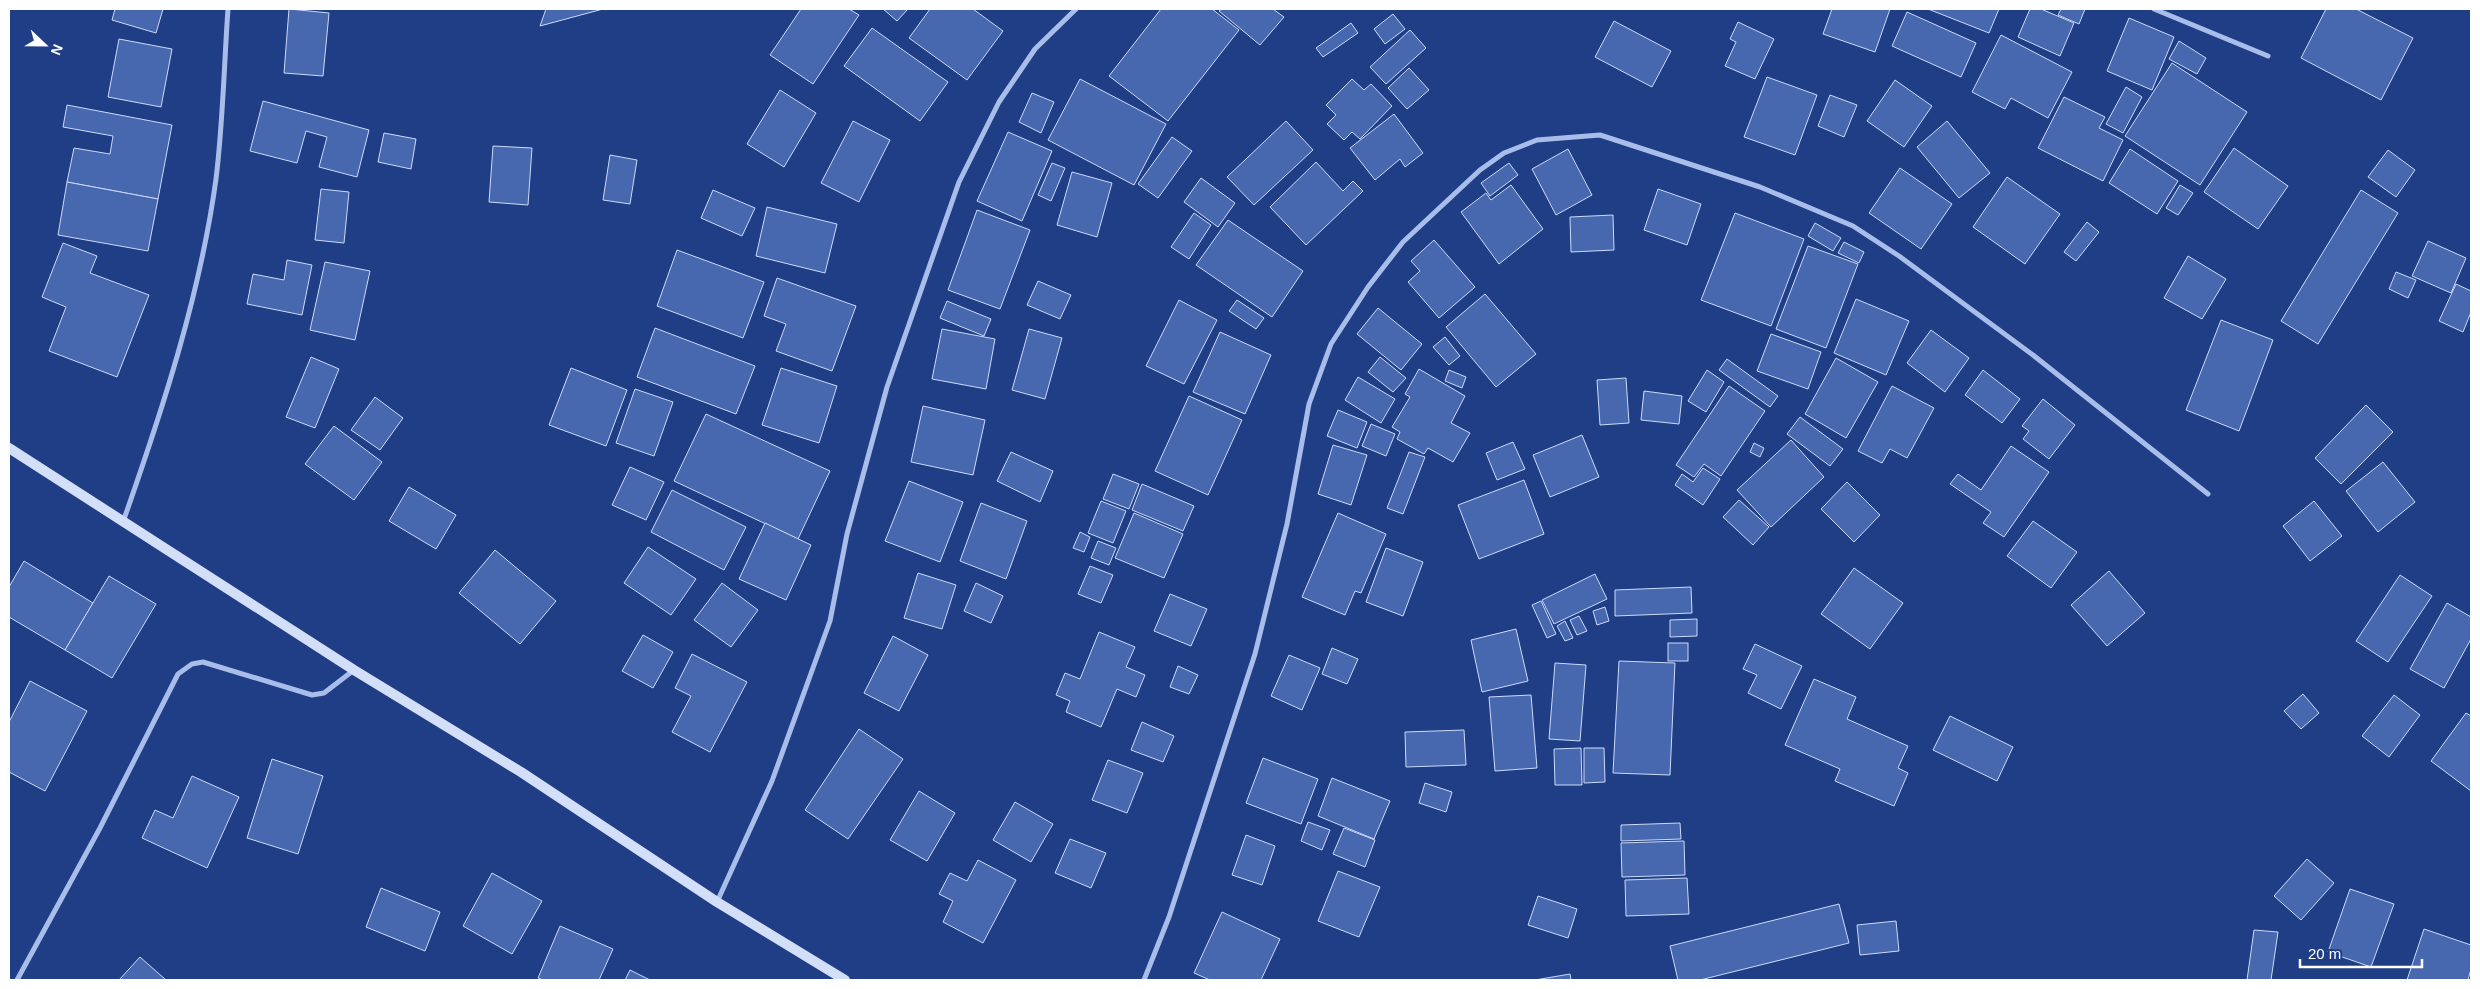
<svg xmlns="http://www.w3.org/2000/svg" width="2480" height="989" viewBox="0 0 2480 989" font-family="Helvetica,sans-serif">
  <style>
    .building { fill: #4768af; stroke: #ccdaf8 }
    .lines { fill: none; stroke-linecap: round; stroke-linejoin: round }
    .street { stroke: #a8bdea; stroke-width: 5 }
    .secondary { stroke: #d3def8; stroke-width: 10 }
  </style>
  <rect width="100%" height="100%" fill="#1f3e86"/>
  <g class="building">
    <polygon points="115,9 163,9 156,33 112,20"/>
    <polygon points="289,9 329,13 323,76 284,73"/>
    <polygon points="546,9 603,9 540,26"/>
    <polygon points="801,9 849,9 859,15 813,84 770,55"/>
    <polygon points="883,9 908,9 897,21"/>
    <polygon points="930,9 973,9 1003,31 967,80 909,38"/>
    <polygon points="1161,9 1212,9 1239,30 1168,121 1109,76"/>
    <polygon points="1222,9 1273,9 1284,17 1260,45 1219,11"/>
    <polygon points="1832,9 1890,9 1875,52 1823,34"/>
    <polygon points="1928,9 1999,9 1989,33"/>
    <polygon points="2030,9 2041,9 2074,23 2060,56 2018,37"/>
    <polygon points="2061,9 2085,9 2079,24 2058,15"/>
    <polygon points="2326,9 2356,9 2413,38 2381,100 2301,58"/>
    <polygon points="1907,12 1976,43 1961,77 1892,46"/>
    <polygon points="1393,14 1405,29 1385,44 1374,29"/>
    <polygon points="2129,18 2174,37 2152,90 2107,71"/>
    <polygon points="1614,21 1671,51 1652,87 1595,57"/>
    <polygon points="1738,22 1774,39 1755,79 1725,66 1736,42 1730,39"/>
    <polygon points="1351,23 1358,33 1323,57 1316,48"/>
    <polygon points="872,28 948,82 920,121 844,66"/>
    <polygon points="1410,30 1426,48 1386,84 1370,67"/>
    <polygon points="2001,35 2072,72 2048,118 2011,98 2005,109 1972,92"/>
    <polygon points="119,39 172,49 161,107 108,97"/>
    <polygon points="2179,41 2206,58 2197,74 2169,59"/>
    <polygon points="2172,63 2247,112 2200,185 2125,136"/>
    <polygon points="1409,68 1429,90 1407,109 1388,88"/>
    <polygon points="1767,77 1817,95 1795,155 1744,137"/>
    <polygon points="1080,79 1166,124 1134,185 1048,140"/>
    <polygon points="1352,79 1364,90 1371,84 1392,106 1360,139 1352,132 1344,140 1327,124 1336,115 1326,105"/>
    <polygon points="1895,80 1932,106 1904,147 1867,121"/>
    <polygon points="2126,87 2142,97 2123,133 2106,124"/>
    <polygon points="780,90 816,113 784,167 747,144"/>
    <polygon points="1032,93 1054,102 1041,133 1019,122"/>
    <polygon points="1830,95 1857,105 1844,137 1818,126"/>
    <polygon points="2064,97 2105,117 2099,128 2123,140 2103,181 2038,148"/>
    <polygon points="263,101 369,130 357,177 319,167 327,137 306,131 297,163 250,151"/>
    <polygon points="67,105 172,125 158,199 67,182 74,148 110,154 113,136 63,127"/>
    <polygon points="1394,114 1423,153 1405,167 1400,159 1375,180 1350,148"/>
    <polygon points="853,121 890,140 859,202 821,183"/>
    <polygon points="1286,121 1313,150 1254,205 1227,177"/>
    <polygon points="1947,121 1990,173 1959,198 1917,147"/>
    <polygon points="1008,132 1052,151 1022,221 977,201"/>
    <polygon points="384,133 416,139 411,169 378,162"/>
    <polygon points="1172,137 1192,151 1158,198 1138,184"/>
    <polygon points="493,146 532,148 528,205 489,202"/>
    <polygon points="2234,148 2288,186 2258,229 2204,192"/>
    <polygon points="1568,149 1592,195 1556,215 1532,169"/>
    <polygon points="2130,149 2178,181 2157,214 2109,183"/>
    <polygon points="2388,150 2415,170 2396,197 2368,177"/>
    <polygon points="610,155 637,160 630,204 603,200"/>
    <polygon points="1316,162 1343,191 1353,181 1363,191 1306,245 1270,207"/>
    <polygon points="1052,163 1065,168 1051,201 1038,195"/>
    <polygon points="1509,163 1518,175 1490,196 1481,183"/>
    <polygon points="1900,168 1952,204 1921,249 1869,213"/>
    <polygon points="1072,172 1112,183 1097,237 1057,225"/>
    <polygon points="2007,177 2060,214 2025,264 1973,227"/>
    <polygon points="1201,178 1235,203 1218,227 1184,202"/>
    <polygon points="67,182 158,199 148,251 58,235"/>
    <polygon points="1511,185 1543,229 1499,264 1461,212 1486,193 1491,200"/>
    <polygon points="2180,185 2193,193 2178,215 2166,208"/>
    <polygon points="321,189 349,192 344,243 315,240"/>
    <polygon points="1658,189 1701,204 1687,245 1644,230"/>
    <polygon points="713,190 755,208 742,236 701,218"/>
    <polygon points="2361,190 2398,213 2318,344 2281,321"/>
    <polygon points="767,207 837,224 825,273 756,256"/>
    <polygon points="977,210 1030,230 1000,309 948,290"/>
    <polygon points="1194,213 1211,225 1189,259 1171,247"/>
    <polygon points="1735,213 1804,239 1771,326 1701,300"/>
    <polygon points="1613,215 1614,250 1571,252 1570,217"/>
    <polygon points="1228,220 1303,271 1272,317 1196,265"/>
    <polygon points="2087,222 2099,232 2076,261 2064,252"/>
    <polygon points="1815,223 1841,238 1833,251 1808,236"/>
    <polygon points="1434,240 1475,287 1439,318 1408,282 1420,271 1411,261"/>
    <polygon points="2428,241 2466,258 2451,293 2412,276"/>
    <polygon points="1844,242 1864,252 1859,263 1838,253"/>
    <polygon points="63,243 97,256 90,273 149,295 117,377 49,351 66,307 42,297"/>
    <polygon points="1808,246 1858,264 1826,348 1776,329"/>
    <polygon points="677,250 764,282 743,338 657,306"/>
    <polygon points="2188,256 2226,279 2202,319 2164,298"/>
    <polygon points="287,260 312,265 302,315 247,304 253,274 284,280"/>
    <polygon points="325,262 370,271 355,340 310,330"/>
    <polygon points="2396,272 2416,280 2408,298 2389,289"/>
    <polygon points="777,278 856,306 832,371 776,351 786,324 764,316"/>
    <polygon points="1038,281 1071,295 1060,319 1027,305"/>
    <polygon points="2456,284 2471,291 2471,312 2463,332 2439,321"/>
    <polygon points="1485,294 1536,354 1496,387 1446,327"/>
    <polygon points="1856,299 1909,321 1886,375 1834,353"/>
    <polygon points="1179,300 1217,320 1184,384 1146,366"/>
    <polygon points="1237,300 1264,318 1256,329 1229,311"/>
    <polygon points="947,301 991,319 984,336 940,318"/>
    <polygon points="1378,308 1422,344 1401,370 1357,334"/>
    <polygon points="2221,320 2273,340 2239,431 2186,410"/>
    <polygon points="655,328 755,366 736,414 637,377"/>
    <polygon points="942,329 995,339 986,389 932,379"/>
    <polygon points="1029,329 1062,338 1045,399 1012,390"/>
    <polygon points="1931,330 1969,358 1945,392 1907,363"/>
    <polygon points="1220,332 1271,355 1245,414 1193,392"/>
    <polygon points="1771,334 1821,352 1808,389 1757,371"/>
    <polygon points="1445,337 1460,356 1449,365 1433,347"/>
    <polygon points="311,357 339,369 315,428 286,417"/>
    <polygon points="1380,357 1406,378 1393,392 1368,372"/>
    <polygon points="1836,358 1878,382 1846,438 1805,414"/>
    <polygon points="1727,359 1778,396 1770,407 1719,370"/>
    <polygon points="571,368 627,390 606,446 549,425"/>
    <polygon points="781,368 837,386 819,443 762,425"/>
    <polygon points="1419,369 1465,396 1451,423 1470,433 1453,462 1428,448 1424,454 1397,439 1400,432 1392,427 1410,397 1405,394"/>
    <polygon points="1449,370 1466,377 1462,388 1445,381"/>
    <polygon points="1707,370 1724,382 1706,412 1688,401"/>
    <polygon points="1983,370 2020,399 2002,423 1965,395"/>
    <polygon points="1358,377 1395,399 1381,423 1345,400"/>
    <polygon points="1626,378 1629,423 1600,425 1597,380"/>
    <polygon points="1729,386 1765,411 1721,476 1704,464 1694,477 1676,465"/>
    <polygon points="1892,386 1934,408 1907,458 1890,449 1882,463 1858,451"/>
    <polygon points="635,389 673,402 654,456 616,443"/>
    <polygon points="1644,391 1682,396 1679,424 1641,420"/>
    <polygon points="1189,396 1242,420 1208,495 1155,471"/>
    <polygon points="375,397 403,418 380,450 351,430"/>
    <polygon points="2043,399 2075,425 2049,459 2023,439 2029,431 2022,426"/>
    <polygon points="2366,405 2393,432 2341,484 2315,458"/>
    <polygon points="923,406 985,420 973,475 911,462"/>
    <polygon points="1338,410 1367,422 1357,448 1327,436"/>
    <polygon points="706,414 830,471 798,539 674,481"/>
    <polygon points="1800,417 1843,449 1830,466 1787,434"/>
    <polygon points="1371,424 1395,434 1386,456 1362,446"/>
    <polygon points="334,426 382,462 354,500 305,464"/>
    <polygon points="1582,435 1599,477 1550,497 1533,455"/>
    <polygon points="1791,440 1824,477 1771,527 1737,490"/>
    <polygon points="1513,442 1525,469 1497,480 1486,453"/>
    <polygon points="1754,443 1764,448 1760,457 1750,452"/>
    <polygon points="1333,445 1367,455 1351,505 1318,494"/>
    <polygon points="2011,446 2049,472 2004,537 1983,523 1991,512 1950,484 1958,474 1981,490"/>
    <polygon points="1011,452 1053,471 1040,502 997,481"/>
    <polygon points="1409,452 1425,457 1403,514 1387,508"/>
    <polygon points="2383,462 2415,502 2378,532 2346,491"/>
    <polygon points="630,467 664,482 646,520 612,505"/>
    <polygon points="1703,468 1720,479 1703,505 1675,485 1682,474 1693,482"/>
    <polygon points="1113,474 1139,484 1129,509 1103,499"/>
    <polygon points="1524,480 1544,534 1479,559 1458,505"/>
    <polygon points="909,481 963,502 940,562 885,541"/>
    <polygon points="1847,482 1880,515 1854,542 1821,509"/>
    <polygon points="1142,484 1194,506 1183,531 1132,510"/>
    <polygon points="409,487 456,515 436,549 389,521"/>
    <polygon points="672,490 746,527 724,570 651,532"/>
    <polygon points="1739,500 1769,527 1753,545 1723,517"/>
    <polygon points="1101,501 1126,511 1113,543 1088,533"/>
    <polygon points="2314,501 2342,536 2310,561 2283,526"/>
    <polygon points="981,503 1027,521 1006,579 960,561"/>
    <polygon points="1134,513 1183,534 1164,578 1115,558"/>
    <polygon points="1338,513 1386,534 1361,593 1355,591 1345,615 1302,597"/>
    <polygon points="2033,521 2077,552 2051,588 2007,556"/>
    <polygon points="765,523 811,545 786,600 739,579"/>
    <polygon points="1080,532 1090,537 1084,552 1073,548"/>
    <polygon points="1098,541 1116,548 1109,565 1091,558"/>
    <polygon points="648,547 696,579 671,615 624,583"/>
    <polygon points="1386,548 1423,562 1403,616 1366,602"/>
    <polygon points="495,550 556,601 520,644 459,593"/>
    <polygon points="24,561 93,603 65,650 9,617 9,587"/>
    <polygon points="1090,566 1113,575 1101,603 1078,594"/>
    <polygon points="1854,568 1903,603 1870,649 1821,614"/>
    <polygon points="2109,571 2145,613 2107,646 2071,605"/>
    <polygon points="918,573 956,585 942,629 904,618"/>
    <polygon points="1595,574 1607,599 1554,624 1542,600"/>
    <polygon points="2400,575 2432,596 2388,662 2356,641"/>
    <polygon points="109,576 156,604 112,678 65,650"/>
    <polygon points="722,583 758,610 731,647 694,620"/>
    <polygon points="976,583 1003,596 991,623 964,611"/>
    <polygon points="1691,587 1692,613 1615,616 1615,590"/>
    <polygon points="1170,594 1207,609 1191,646 1154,631"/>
    <polygon points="1541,601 1556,634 1547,638 1532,605"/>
    <polygon points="2447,603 2471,617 2471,639 2444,688 2410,669"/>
    <polygon points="1605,607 1609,621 1597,625 1593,611"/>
    <polygon points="1579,616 1587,631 1577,635 1570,620"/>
    <polygon points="1697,619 1697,636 1670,637 1670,620"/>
    <polygon points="1565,621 1573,638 1565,641 1557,626"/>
    <polygon points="1516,629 1528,681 1482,692 1471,640"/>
    <polygon points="1099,632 1135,647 1126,667 1145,675 1136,697 1117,689 1101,727 1066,712 1070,701 1056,695 1065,673 1080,679"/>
    <polygon points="643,635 673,652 653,688 622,671"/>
    <polygon points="893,636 928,655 899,711 864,693"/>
    <rect x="1668" y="643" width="20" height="18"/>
    <polygon points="1755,644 1802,666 1781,709 1748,693 1757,675 1743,669"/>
    <polygon points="1332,648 1358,659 1347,684 1322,674"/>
    <polygon points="692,654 747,682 710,752 672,732 691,696 675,688"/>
    <polygon points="1289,655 1320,668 1302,710 1271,696"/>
    <polygon points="1619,661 1675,663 1670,775 1613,773"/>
    <polygon points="1555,663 1586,665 1580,741 1549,739"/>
    <polygon points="1178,666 1198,675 1189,694 1170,687"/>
    <polygon points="1814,679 1856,697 1847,719 1908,746 1898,768 1908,773 1894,806 1835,781 1840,769 1785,745"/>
    <polygon points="30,681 87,711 45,791 9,772 9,722"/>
    <polygon points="2303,694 2319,713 2301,729 2284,711"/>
    <polygon points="1531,695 1537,768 1495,771 1489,697"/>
    <polygon points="2394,695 2420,715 2389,757 2362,736"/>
    <polygon points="2466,713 2471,716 2471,791 2431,761"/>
    <polygon points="1950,716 2013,747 1997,781 1933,750"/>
    <polygon points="1142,722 1174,736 1163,762 1131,750"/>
    <polygon points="859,729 903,759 848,839 805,810"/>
    <polygon points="1464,730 1466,765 1406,767 1405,732"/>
    <polygon points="1581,748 1582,785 1555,785 1554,749"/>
    <polygon points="1584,748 1604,748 1605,782 1584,783"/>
    <polygon points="1263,758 1318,779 1301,824 1246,803"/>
    <polygon points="272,759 323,776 298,854 247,838"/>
    <polygon points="1108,760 1143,773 1127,813 1092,800"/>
    <polygon points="192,776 239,797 207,868 142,838 155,810 173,818"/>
    <polygon points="1332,778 1390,801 1374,839 1318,816"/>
    <polygon points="1425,783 1452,792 1446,812 1419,803"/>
    <polygon points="919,791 955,813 927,861 890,840"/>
    <polygon points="1015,802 1053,824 1031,862 993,840"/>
    <polygon points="1308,822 1330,830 1322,850 1301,841"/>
    <polygon points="1680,823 1681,839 1621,841 1621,825"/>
    <polygon points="1344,828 1375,840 1365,867 1333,854"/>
    <polygon points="1246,835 1275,846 1262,885 1232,875"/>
    <polygon points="1070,839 1106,853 1091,888 1055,873"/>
    <polygon points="1684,841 1685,875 1622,877 1621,843"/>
    <polygon points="2307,859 2334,883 2301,920 2274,896"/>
    <polygon points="978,860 1016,880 983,943 943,922 953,901 939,894 950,873 967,881"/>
    <polygon points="1338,871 1380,887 1359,937 1318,921"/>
    <polygon points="492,873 542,901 512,954 463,926"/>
    <polygon points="1687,878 1689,914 1626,916 1625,880"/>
    <polygon points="381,888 440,912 425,951 366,927"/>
    <polygon points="2350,889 2394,904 2371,967 2328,952"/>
    <polygon points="1538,896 1577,909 1568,938 1528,925"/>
    <polygon points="1839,904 1849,943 1700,980 1678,980 1670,946"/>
    <polygon points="1222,912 1280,939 1261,980 1210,980 1194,973"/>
    <polygon points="1896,921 1899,951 1860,955 1857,925"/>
    <polygon points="560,926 613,949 599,980 543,980 538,978"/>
    <polygon points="2424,929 2471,945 2471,969 2468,980 2407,980"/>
    <polygon points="2254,930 2278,932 2271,980 2247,980"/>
    <polygon points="140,957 166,980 119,980"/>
    <polygon points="630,970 650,980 625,980"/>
    <polygon points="1570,974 1571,980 1535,980"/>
  </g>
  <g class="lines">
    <g class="street">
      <polyline points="2154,9 2268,56"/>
      <path d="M123 522C162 411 200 296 216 179 223 123 224 65 228 9"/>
      <polyline points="717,902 772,781 830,621 847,534 887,387 959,182 999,102 1035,49 1076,9"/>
      <polyline points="17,980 100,828 178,674 192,664 203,662 312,695 324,693 354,670"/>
      <polyline points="1144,980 1169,917 1255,654 1287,524 1309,404 1331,344 1368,287 1403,242 1480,170 1504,153 1537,140 1600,135 1760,187 1853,226 1899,256 2033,355 2208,494"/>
    </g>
    <polyline class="secondary" points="9,448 354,670 521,772 717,902 845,980"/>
  </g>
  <rect width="2480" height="989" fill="none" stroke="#ffffff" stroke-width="20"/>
  <g transform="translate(45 45) rotate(112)" stroke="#1f3e86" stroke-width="4" paint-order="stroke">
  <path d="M0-4L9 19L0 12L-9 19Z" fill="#ffffff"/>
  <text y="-8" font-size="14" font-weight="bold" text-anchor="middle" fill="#ffffff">N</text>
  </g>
  <path d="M2300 959v8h122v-8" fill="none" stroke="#ffffff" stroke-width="2.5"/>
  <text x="2308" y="959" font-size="15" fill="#ffffff" stroke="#1f3e86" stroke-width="4" paint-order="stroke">20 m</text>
</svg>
